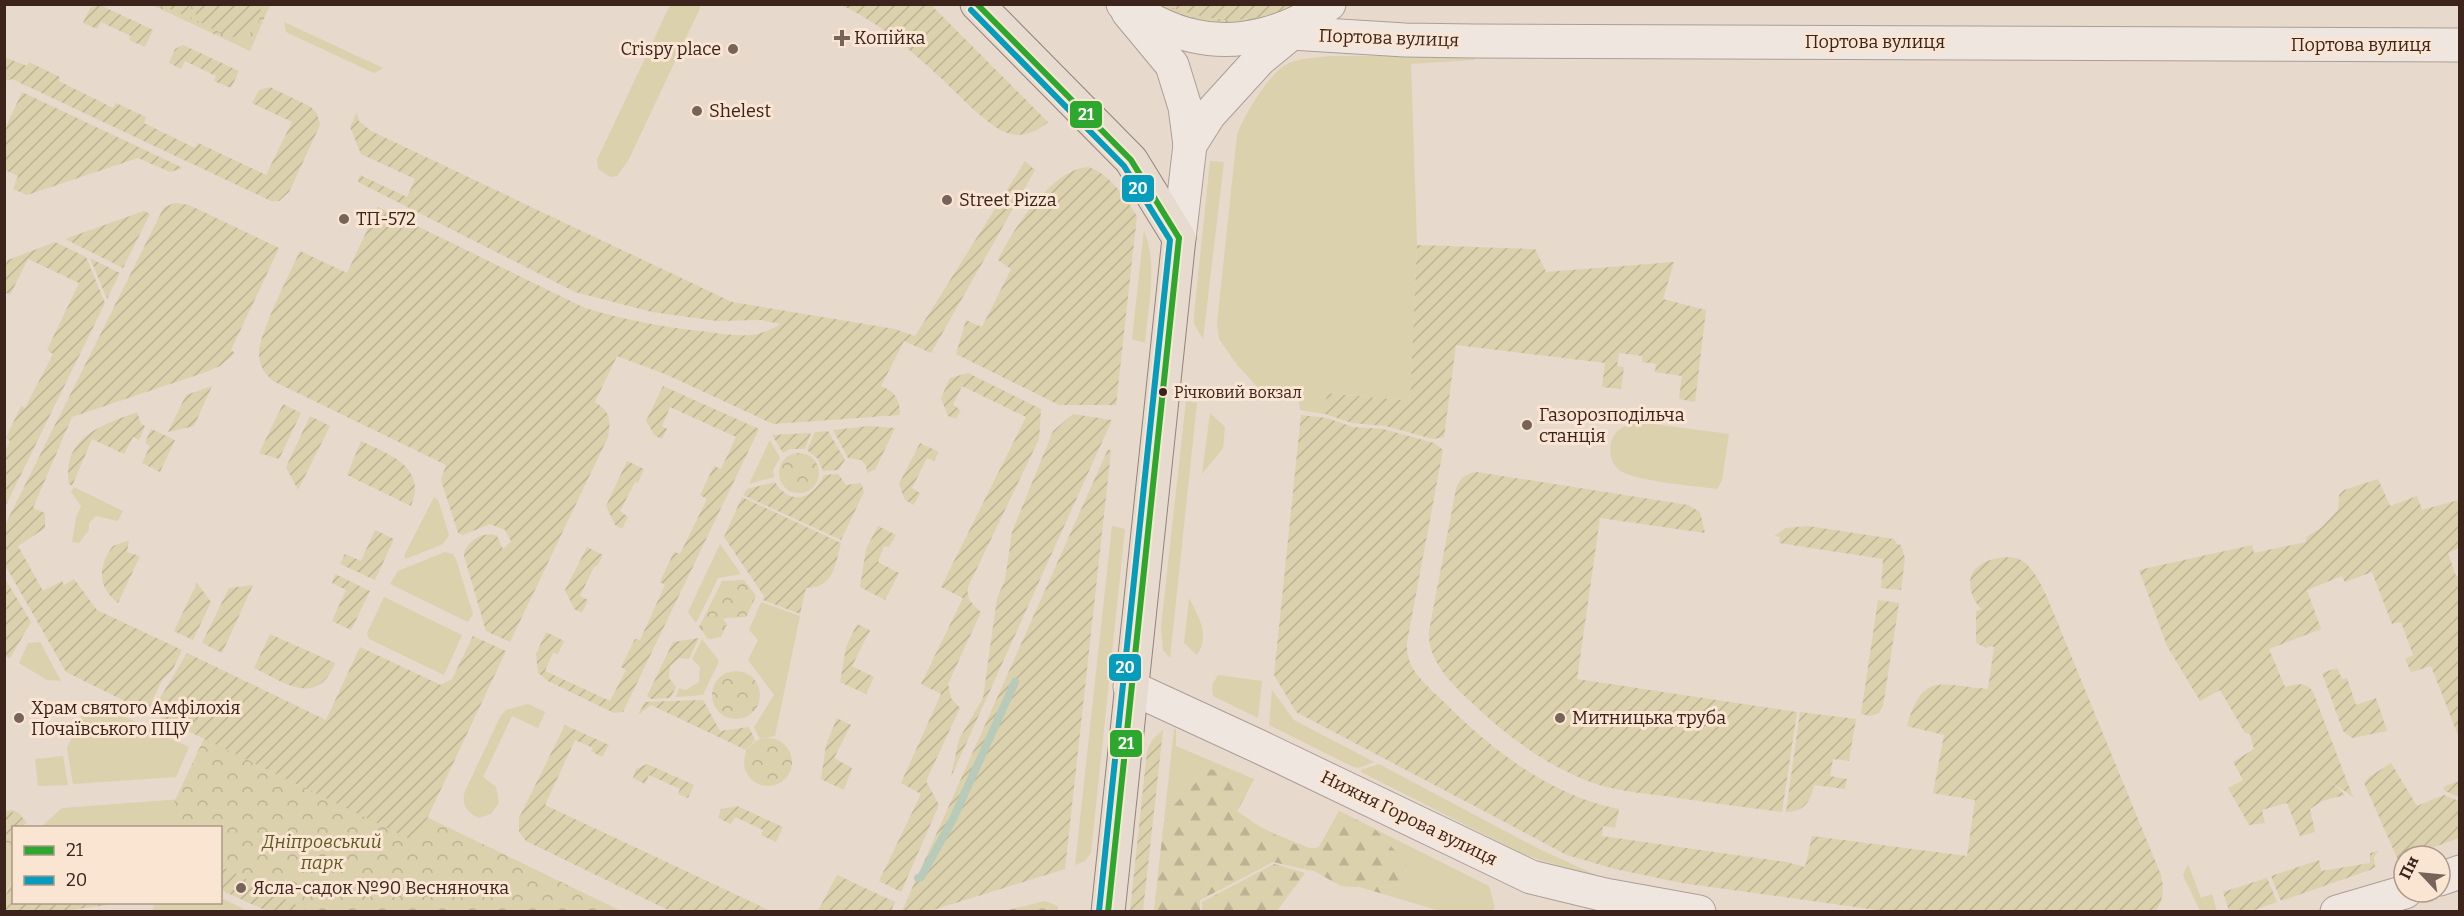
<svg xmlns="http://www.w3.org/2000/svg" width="2464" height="916" viewBox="0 0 2464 916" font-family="Bitter,serif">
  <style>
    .grass { fill: #dbd1ad }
    .forest { fill: url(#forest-firs) }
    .park { fill: url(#park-crowns) }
    .garden { fill: url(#garden-furrows) }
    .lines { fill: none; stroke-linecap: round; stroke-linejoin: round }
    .stream { stroke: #b8caba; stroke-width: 8 }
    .minor-casing { stroke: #ac9e96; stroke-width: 35 }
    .major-casing { stroke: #91847c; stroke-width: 35 }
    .minor { stroke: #efe7df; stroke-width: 33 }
    .major { stroke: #e7dbcf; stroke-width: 33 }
    .bus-1-casing { stroke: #f9e5d2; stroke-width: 10 }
    .bus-2-casing { stroke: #f9e5d2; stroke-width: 10 }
    .bus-1 { stroke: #2ea72e; stroke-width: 6 }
    .bus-2 { stroke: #069cbc; stroke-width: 6 }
    .poi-dot { fill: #78635a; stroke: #f9e5d2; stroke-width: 2 }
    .bus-dot { fill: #3c241c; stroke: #f9e5d2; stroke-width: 2 }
    .labels { text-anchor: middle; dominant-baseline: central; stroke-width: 6; stroke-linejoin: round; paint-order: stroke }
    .bus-label { font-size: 16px; fill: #3c241c; stroke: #f9e5d2; text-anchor: start }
    .poi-label { font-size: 18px; fill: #3c241c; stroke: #f9e5d2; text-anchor: start }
    .street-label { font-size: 18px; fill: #3c241c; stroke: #f9e5d2 }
    .park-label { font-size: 18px; font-style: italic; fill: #5a5b21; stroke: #f9e5d2 }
    .line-badge { stroke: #f9e5d2; stroke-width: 2 }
    .badge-label { font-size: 16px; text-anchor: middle; font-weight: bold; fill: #fff }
  </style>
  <defs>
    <pattern id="forest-firs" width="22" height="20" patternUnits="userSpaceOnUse" patternTransform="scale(1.5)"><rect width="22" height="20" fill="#dbd1ad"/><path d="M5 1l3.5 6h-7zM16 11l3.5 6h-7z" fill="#bdb394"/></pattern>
    <pattern id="park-crowns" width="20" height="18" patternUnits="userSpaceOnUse" patternTransform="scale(1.5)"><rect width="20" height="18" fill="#dbd1ad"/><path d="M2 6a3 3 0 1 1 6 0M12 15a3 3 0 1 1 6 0" fill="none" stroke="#bdb394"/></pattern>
    <pattern id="garden-furrows" width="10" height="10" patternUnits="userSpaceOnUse" patternTransform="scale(1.5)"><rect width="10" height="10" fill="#dbd1ad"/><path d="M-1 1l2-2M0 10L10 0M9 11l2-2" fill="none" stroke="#bdb394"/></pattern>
  </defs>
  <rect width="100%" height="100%" fill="#e7d9cc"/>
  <g class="grass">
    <polygon points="670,5 700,5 700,8 629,159 617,176 610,177 598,169 597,160"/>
    <polygon points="284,22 383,68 375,73 367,70 286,32"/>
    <path d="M1330 56H1474V60L1411 64 1417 245 1410 401 1328 393 1325 414 1300 410 1299 401 1265 395 1238 366 1219 339 1217 323 1237 135C1243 117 1267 77 1284 66 1295 58 1316 58 1330 56Z"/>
    <polygon points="1210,161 1224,162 1203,339 1194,324 1194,315"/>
    <path d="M1144 230C1158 266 1148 306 1145 343L1132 339Z"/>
    <polygon points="1186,401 1197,403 1170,658 1163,650 1161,627"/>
    <polygon points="1210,413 1225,427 1223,448 1202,474"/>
    <path d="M1639 422 1729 434 1722 480 1717 489C1697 486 1630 481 1618 469 1611 463 1609 452 1611 443 1614 429 1626 425 1639 422Z"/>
    <polygon points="770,440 780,458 773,470 774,477 749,484"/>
    <polygon points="74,487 123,511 118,521 96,516 89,523 89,530 79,543 72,542 76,518 81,506 71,492"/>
    <polygon points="434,497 438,500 449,535 443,544 406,559 404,556"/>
    <polygon points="1112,526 1125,529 1091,853 1085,861 1075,865"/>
    <polygon points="720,544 741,574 718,578 696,623 688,612"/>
    <polygon points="445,552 453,554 456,559 473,614 468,622 390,584 398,571"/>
    <polygon points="384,597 462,635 444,675 369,639 367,633"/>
    <path d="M1189 598C1198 616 1211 635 1197 655L1184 643Z"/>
    <polygon points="761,602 800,616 775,736 760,739 754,727 774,695 748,660 758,640 749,630"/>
    <polygon points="702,639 719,661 703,695 676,697 679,688 686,690 699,682 700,667 692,659"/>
    <polygon points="40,642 61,681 47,680 19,663 28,643"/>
    <polygon points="1218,675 1262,681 1258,718 1213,696 1212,685"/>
    <polygon points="1272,690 1294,720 1374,762 1358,768 1351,766 1269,725"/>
    <path d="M528 704 545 712 538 728 512 716 483 777 496 787 499 803 491 814 479 818C466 812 461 804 465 791L501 715 506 710Z"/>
    <polygon points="89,706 102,706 189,747 176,777 73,784 67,748 85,709"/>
    <polygon points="1174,729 1176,729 1176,746 1254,779 1237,811 1261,828 1314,850 1319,847 1339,811 1489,886 1495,907 1493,911 1440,911 1360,887 1341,886 1314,871 1273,862 1200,900 1200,911 1154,912"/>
    <polygon points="63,756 68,785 38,786 35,759"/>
    <polygon points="1379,764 1537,848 1598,876 1543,861 1519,852 1361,772 1361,770"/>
    <polygon points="182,799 220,828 40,828 62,808"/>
    <polygon points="13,846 13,877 5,895 5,853"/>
    <polygon points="2188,864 2201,898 2212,894 2217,911 2200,911 2183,875"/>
    <polygon points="221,898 248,911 152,911 154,905 170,902 220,902"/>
  </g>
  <g class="forest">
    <path d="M1209 769 1254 779 1237 812C1252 822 1303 855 1319 847L1339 811 1375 829 1400 856 1410 872 1408 884 1393 897 1360 887 1341 886 1314 871 1273 862 1200 900V911H1154L1163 829 1174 805Z"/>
    <polygon points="1274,864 1305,873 1277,911 1202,911 1202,902"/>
  </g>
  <g class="park">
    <polygon points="152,5 270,5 250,51"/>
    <path d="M1158 5H1312C1264 26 1205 30 1158 5Z"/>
    <circle cx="799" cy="473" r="20"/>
    <polygon points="744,580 756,596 746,617 726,618 723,619 727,624 721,637 708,639 699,627 722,581"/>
    <circle cx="736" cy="695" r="24"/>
    <polygon points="207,732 408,808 621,911 308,911 221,866 220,828 162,828"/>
    <circle cx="768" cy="762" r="24"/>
    <path d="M13 810 20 814 26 822 21 827 14 828C13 844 13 856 5 869V811Z"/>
    <polygon points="1045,901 1058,906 1058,911 1004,911"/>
  </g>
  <g class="garden">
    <polygon points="98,4 153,30 145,47 129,40 131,36 101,22 97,29 83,23 90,8"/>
    <polygon points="162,5 191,5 192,19"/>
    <path d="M195 5H260C263 25 249 43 226 35 216 31 206 25 196 20Z"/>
    <path d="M841 5H931L1048 122C1037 132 1020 139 1005 132 987 125 960 96 945 82 913 52 880 23 841 5Z"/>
    <path d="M1165 5H1305C1252 23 1219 26 1165 5Z"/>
    <polygon points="183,45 239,71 231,88 214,81 216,76 185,61 181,69 169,63 175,49"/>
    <polygon points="4,57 27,66 29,62 60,77 59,81 113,108 116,103 146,117 144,123 195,148 198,143 266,175 292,122 252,103 259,90 270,87 311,107 317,114 320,125 289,192 279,201 271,201 12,79 5,81"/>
    <polygon points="22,92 183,168 170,172 138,158 27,195 13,189 18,176 5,170 5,129"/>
    <path d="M357 112 359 121 371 131 732 302 895 329 915 336 1025 161 1035 170 931 353 904 341 881 386C895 392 900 399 900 415L773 424 665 374 617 356 595 402C610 412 611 419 608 437L510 642 486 631 464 556C464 542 484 530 497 536L503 549 511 541 505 530 490 524 463 535 458 533 441 480 446 465 273 381C265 374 259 366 259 354 258 335 291 271 300 251L347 273 378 207 585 308C625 320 666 328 709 332 722 334 737 336 751 335 761 334 772 329 781 324L761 320 717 321 652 312 575 292 358 182 360 175 407 197 415 179 361 154 350 127Z"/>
    <path d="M1088 167C1110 174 1125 197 1137 216L1116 405H1059L956 354 966 320 982 327 1011 269 998 260C1012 230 1052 169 1088 167Z"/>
    <polygon points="175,203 189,205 279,248 231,350 235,353 220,366 206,372 72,417 33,508 45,513 45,528 18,546 43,591 62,581 64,585 74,579 97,610 182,650 173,669 162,680 147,712 66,672 5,565 5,525 164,207"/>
    <polygon points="144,211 150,214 123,268 65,239"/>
    <polygon points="55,242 86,257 105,303 5,507 5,452 10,441 6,438 21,406 25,408 53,354 47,350 79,283 28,259 10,295 5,292 5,265 8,260"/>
    <polygon points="1417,245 1535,249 1546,272 1674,262 1663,299 1706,310 1695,402 1679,399 1682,376 1655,372 1656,364 1642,362 1642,356 1619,353 1617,366 1624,367 1621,389 1602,387 1605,363 1456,345 1444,437 1433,439 1385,426 1352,423 1325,414 1327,393 1410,401"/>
    <polygon points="90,258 120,273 107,299"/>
    <path d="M968 373 1041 409 1039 439 968 587C966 599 972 604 981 612L948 684 951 698 960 708 926 781 939 805 901 892 879 881 921 794 901 783 941 694 921 684 963 598 941 587 1026 417 962 386 953 405 961 410 956 419 948 416 941 398 950 378Z"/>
    <polygon points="212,386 194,426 168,432 186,395"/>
    <polygon points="663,386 759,429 623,712 614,713 548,681 538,673 536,654 546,632 564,641 558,654 553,653 545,671 610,701 626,670 621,667 635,639 640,640 665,585 660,582 674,552 680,554 707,499 700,495 714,466 721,469 736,437 670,407 662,426 667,429 662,439 655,436 646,421"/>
    <polygon points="283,404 301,413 279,459 259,453"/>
    <path d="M137 412 141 424 145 426 139 440 133 437 124 454 92 439 72 486 69 484C62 437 102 425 137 412Z"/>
    <polygon points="1073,414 1112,420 951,777 959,739 983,698 997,598 1005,580 1012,532 1053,431"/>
    <path d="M1301 415 1327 418 1353 427 1383 429 1434 443 1443 450 1407 642C1405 670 1426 684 1444 702 1493 751 1550 795 1619 809L1615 828 1603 826 1602 836 1786 862 1805 867 1812 836 1967 856 1975 800 1933 793 1944 735 1907 726C1923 670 1941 686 1988 689L1994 647 1991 646 1986 648 1976 643V611L1982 609C1971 601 1965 578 1976 568 1986 558 2013 553 2024 562 2035 571 2041 585 2047 597L2161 875C2164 889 2164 900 2155 912L1884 911 1682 883 1615 869 1567 855 1296 712 1274 675Z"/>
    <polygon points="310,416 330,426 298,490 286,467"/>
    <polygon points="870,426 895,428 875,470 867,473 866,465 861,460 848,458 833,430"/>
    <polygon points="151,429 175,440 160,472 142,463 150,446 145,443"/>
    <polygon points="828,431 845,460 838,470 823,471 818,459 807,450 815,432"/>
    <polygon points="811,433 805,449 790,449 783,453 772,435"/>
    <path d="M361 441C388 454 428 467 411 506L347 475Z"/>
    <polygon points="920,443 939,452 934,461 927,458 912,488 920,493 914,505 905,500 899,484"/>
    <polygon points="1108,449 1111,451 1065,869 930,911 902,911"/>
    <polygon points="627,461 644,469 638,483 635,482 620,511 628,517 622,529 615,525 606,506"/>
    <path d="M1477 472 1688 505 1700 512 1705 533 1600 518 1577 679 1797 712 1782 812C1743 807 1704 802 1665 796 1641 793 1616 791 1593 783 1546 766 1504 734 1469 700 1450 682 1427 659 1429 631L1456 489C1460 478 1466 473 1477 472Z"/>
    <path d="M838 474 846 485 861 483 864 492 841 540 743 495 747 489 775 482C791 507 813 499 824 475Z"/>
    <path d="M2378 479 2390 506 2417 496 2422 510 2459 500V548L2448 553 2456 576H2459V738L2431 666 2411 672 2405 659 2413 655 2401 622 2392 624 2372 572 2345 582 2342 576 2307 590 2321 629 2269 649 2285 687C2295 684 2306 681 2313 692L2353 797 2333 783 2330 777 2333 783 2345 795 2322 801 2310 809 2315 832 2300 836 2287 803 2262 810 2265 823 2249 825 2228 788 2243 780 2233 762 2254 749 2250 734 2245 733 2220 690 2200 701 2167 646 2139 570 2252 545 2254 553 2306 542V537L2321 528 2338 510 2339 495 2344 490Z"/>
    <path d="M742 497 841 543C835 565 834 588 806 588L800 614 763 600 764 596 724 537Z"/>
    <polygon points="878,526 896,535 889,547 884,546 878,562 899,573 885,600 860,587 866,549"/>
    <polygon points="1808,526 1894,539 1897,544 1901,545 1905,558 1901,590 1881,588 1883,559 1779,543 1780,537 1775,536 1785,528"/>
    <polygon points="375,530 394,539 375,580 340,564 345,554 361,561"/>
    <path d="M129 540 127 552 140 556 118 603C97 587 98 566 113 546Z"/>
    <polygon points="587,547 603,555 598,565 594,567 580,596 588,600 582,613 574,609 565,590"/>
    <polygon points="335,574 370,591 351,630 332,621 346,590 332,583"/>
    <polygon points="4,577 31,622 10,658 5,656"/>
    <polygon points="197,583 211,602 193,640 174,631"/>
    <polygon points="253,585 222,653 202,643 229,588"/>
    <polygon points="1878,600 1899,603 1883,706 1879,713 1870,716 1861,714"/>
    <polygon points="857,624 870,630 852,666 874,677 866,694 840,682 846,647"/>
    <path d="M270 634 335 663C317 708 285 683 254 668Z"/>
    <polygon points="473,636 506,651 416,842 151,713 187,653 326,720 360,647 441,685 452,679"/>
    <polygon points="699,638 689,659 679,658 670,666 669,678 676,687 670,698 651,699 647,696 673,642"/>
    <polygon points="2337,668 2342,679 2347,678 2356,705 2376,698 2387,731 2352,738 2343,731 2322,673"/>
    <polygon points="703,700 720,731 749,727 755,740 746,750 651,705 638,715 645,702"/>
    <path d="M1800 712 1856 719 1849 761 1833 759 1830 776 1847 779 1845 789 1814 785C1811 801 1804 812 1786 812Z"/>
    <polygon points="837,718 851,725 834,758 852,768 844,790 821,779 826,745"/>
    <polygon points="565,725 609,745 602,757 591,751 593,748 575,740 545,805 771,911 670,911 526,841 519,832 519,818"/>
    <polygon points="1163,730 1143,911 1130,911 1147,751 1152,740"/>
    <polygon points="2391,763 2417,806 2444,795 2459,801 2459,838 2398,860 2364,783 2369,777"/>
    <polygon points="647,764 694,785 688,798 678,794 680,789 649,775 645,784 633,778 636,769"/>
    <polygon points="2459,781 2459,797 2445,791 2443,787"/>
    <polygon points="737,806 783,827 776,842 761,835 763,830 735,817 731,824 718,818 721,809"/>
    <polygon points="12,812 21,816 27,823 21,827 14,828 13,833 5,840 5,813"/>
    <polygon points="2379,851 2374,857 2375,867 2370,870 2281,901 2271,876 2319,860 2321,871 2370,863 2370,853"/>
    <polygon points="221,866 308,911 267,911 223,891 221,890"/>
    <polygon points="837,875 895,902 891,911 818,911"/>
    <polygon points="2267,878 2277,902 2252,911 2229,911 2223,892"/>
    <polygon points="13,879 14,902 122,903 63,911 5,911 5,897"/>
  </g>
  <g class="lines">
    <polyline class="stream" points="918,878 921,877 953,819 1015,682"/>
    <g class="minor-casing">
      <g id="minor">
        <path d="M1123 4C1145 17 1169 31 1194 36 1241 47 1290 31 1329 4"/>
        <polyline points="1128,12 1172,65 1185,107 1190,145"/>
        <polyline points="1291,33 1405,40 1474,41 2460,45"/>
        <polyline points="1179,238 1190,145 1209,115 1260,59 1309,19"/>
        <polyline points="1130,687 1260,747 1531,877 1605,895 1699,912"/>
        <polyline points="2440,879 2460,872"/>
        <polyline points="2337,912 2405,892"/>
      </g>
    </g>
    <g class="major-casing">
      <polyline id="major" points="977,4 1131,160 1179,238 1108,912"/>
    </g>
    <use href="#minor" class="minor"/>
    <use href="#major" class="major"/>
    <g class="bus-1-casing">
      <g id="bus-1">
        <polyline points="977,4 1131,160 1179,238"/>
        <polyline points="1108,912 1179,238"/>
      </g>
    </g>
    <g class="bus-2-casing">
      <polyline id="bus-2" points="971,10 1124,166 1170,240 1099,911"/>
    </g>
    <use href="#bus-1" class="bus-1"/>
    <use href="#bus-2" class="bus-2"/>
  </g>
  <g class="poi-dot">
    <path d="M839 29h6v6h6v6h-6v6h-6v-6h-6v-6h6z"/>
    <circle cx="733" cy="49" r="6"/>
    <circle cx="697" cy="111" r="6"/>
    <circle cx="947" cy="200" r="6"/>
    <circle cx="344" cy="219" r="6"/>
    <circle cx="1527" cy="425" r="6"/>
    <circle cx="19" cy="718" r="6"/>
    <circle cx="1560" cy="718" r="6"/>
    <circle cx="241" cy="888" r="6"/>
  </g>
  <circle class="bus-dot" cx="1163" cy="392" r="5"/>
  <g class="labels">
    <g class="bus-label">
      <text x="1174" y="392">Річковий вокзал</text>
    </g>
    <g class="poi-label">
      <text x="854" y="38">Копійка</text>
      <text x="721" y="49" text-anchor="end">Crispy place</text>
      <text x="709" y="111">Shelest</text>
      <text x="959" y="200">Street Pizza</text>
      <text x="356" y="219">ТП-572</text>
      <text x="1539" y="415">Газорозподільча<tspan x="1539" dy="21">станція</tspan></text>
      <text x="31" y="708">Храм святого Амфілохія<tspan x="31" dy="21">Почаївського ПЦУ</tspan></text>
      <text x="1572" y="718">Митницька труба</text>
      <text x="253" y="888">Ясла-садок №90 Весняночка</text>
    </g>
    <g class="street-label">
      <text transform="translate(1389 38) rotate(2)">Портова вулиця</text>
      <text x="1875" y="42">Портова вулиця</text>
      <text x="2361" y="45">Портова вулиця</text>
      <text transform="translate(1409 818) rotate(26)">Нижня Горова вулиця</text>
    </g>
    <g class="park-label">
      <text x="322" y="842">Дніпровський<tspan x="322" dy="21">парк</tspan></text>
    </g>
  </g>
  <g class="line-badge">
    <rect x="1069" y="100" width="34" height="29" rx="6" fill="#2ea72e"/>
    <rect x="1121" y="174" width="34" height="29" rx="6" fill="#069cbc"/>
    <rect x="1108" y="653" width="34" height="29" rx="6" fill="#069cbc"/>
    <rect x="1109" y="729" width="34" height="29" rx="6" fill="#2ea72e"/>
  </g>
  <g class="badge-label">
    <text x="1086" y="120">21</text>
    <text x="1138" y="194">20</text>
    <text x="1125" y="673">20</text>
    <text x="1126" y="749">21</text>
  </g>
  <rect width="2464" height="916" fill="none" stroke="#3c241c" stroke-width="12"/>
  <rect x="12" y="826" width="210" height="78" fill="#f9e5d2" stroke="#ad9889" stroke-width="1.5"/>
  <rect x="24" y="846" width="30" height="9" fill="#2ea72e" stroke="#ad9889" stroke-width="1.5"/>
  <text x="66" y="856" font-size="18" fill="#3c241c">21</text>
  <rect x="24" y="876" width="30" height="9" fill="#069cbc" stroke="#ad9889" stroke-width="1.5"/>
  <text x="66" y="886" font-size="18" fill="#3c241c">20</text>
  <g transform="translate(2422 874) rotate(296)"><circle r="28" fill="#f9e5d2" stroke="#ad9889" stroke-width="1.5"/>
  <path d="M0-4.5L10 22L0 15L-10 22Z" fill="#78635a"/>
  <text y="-9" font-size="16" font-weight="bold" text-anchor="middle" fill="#3c241c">Пн</text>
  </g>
</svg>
